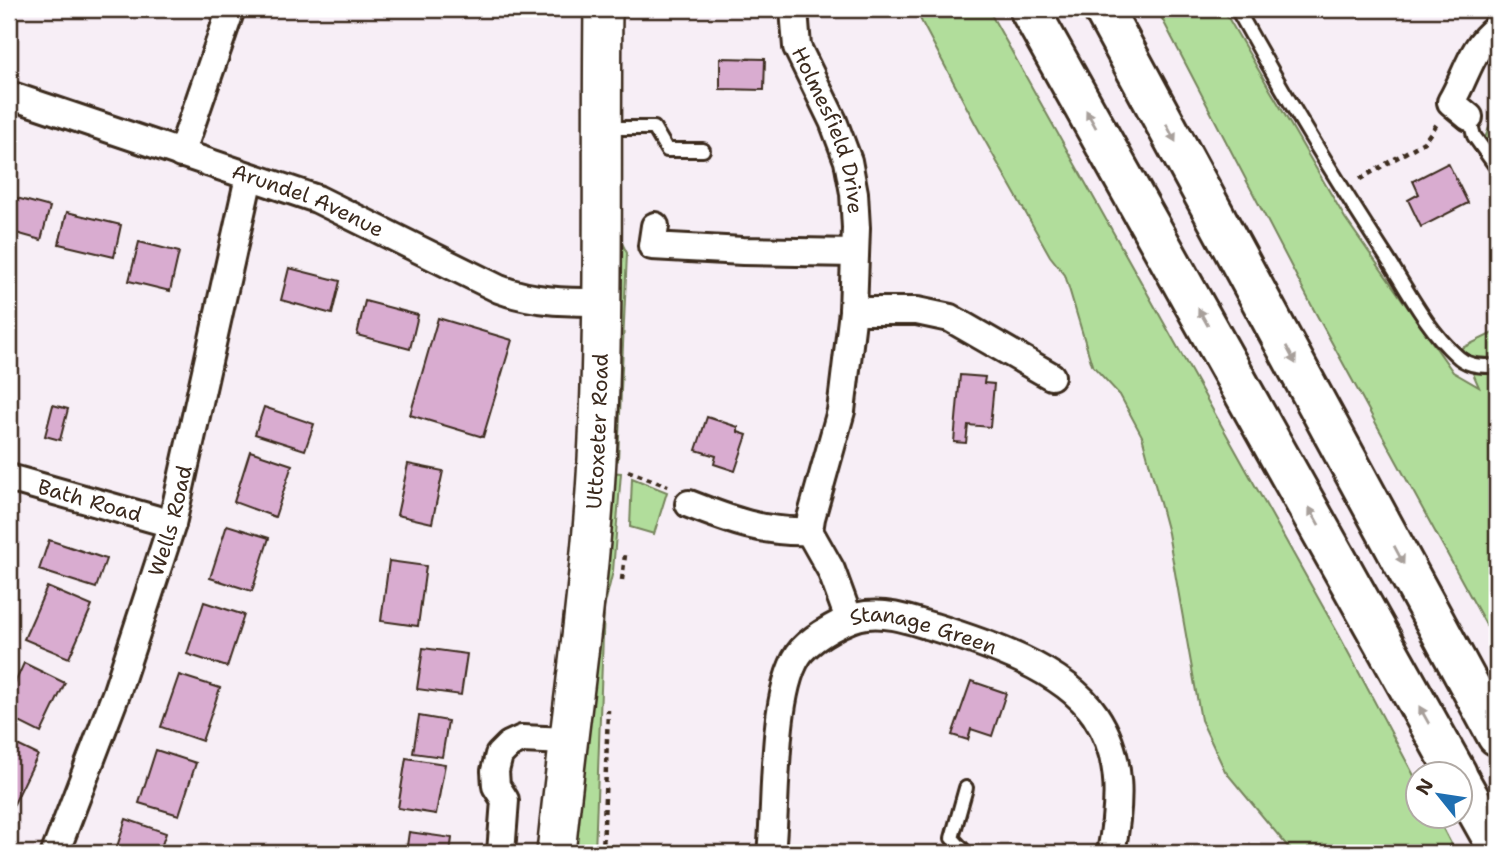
<svg xmlns="http://www.w3.org/2000/svg" width="1506" height="862" viewBox="0 0 1506 862" font-family="'Shantell Sans',sans-serif">
  <style>
    .green { fill: #b1dd9b; stroke: #76845c; stroke-width: 2 }
    .building { fill: #d9acd0; stroke: #3b2a1e; stroke-width: 2 }
    .lines { fill: none; stroke-linecap: round; stroke-linejoin: round }
    .lane-casing { stroke: #3b2a1e; stroke-width: 18 }
    .street-casing { stroke: #3b2a1e; stroke-width: 32 }
    .secondary-casing { stroke: #3b2a1e; stroke-width: 42 }
    .highway-casing { stroke: #3b2a1e; stroke-width: 44 }
    .path { stroke: #3b2a1e; stroke-width: 4.5; stroke-dasharray: 5 5; stroke-linecap: butt }
    .lane { stroke: #fff; stroke-width: 12 }
    .street { stroke: #fff; stroke-width: 26 }
    .secondary { stroke: #fff; stroke-width: 37 }
    .highway { stroke: #fff; stroke-width: 38 }
    .oneway { fill: #a79f9a }
    .labels { text-anchor: middle; dominant-baseline: central; stroke-width: 7; stroke-linejoin: round; paint-order: stroke }
    .street-label { font-size: 21px; fill: #3b2a1e; stroke: #fff }
  </style>
  <rect width="100%" height="100%" fill="#f7eef6"/>
  <filter id="ink" filterUnits="userSpaceOnUse"><feTurbulence type="fractalNoise" baseFrequency=".0143" numOctaves="2"/><feDisplacementMap in="SourceGraphic" scale="14" xChannelSelector="R" yChannelSelector="G"/><feConvolveMatrix kernelMatrix="1 2 1 2 8 2 1 2 1" color-interpolation-filters="sRGB"/></filter>
  <g filter="url(#ink)">
    <g class="green">
      <polygon points="915,9 988,9 1340,637 1418,783 1418,816 1437,817 1456,853 1293,853 1225,771 1201,720 1168,533 1142,436 1120,395 1092,365 1065,275 1050,256 975,123"/>
      <polygon points="1157,9 1223,9 1345,218 1453,372 1479,387 1462,348 1497,331 1497,645 1314,310"/>
      <polygon points="1492,120 1497,122 1497,154 1485,138"/>
      <polygon points="619,237 627,253 618,460 608,454"/>
      <polygon points="609,472 621,473 613,571 604,608 595,853 573,853"/>
      <polygon points="632,478 667,492 654,534 630,527"/>
    </g>
    <g class="building">
      <polygon points="720,58 765,59 764,90 720,89"/>
      <polygon points="1448,163 1468,203 1421,227 1408,200 1419,194 1413,181"/>
      <polygon points="9,196 50,207 41,240 9,231"/>
      <polygon points="67,212 121,225 114,257 59,244"/>
      <polygon points="139,242 179,252 170,291 129,281"/>
      <polygon points="289,268 340,281 332,314 281,300"/>
      <polygon points="365,301 418,315 410,349 357,335"/>
      <polygon points="438,318 512,340 483,437 410,415"/>
      <polygon points="960,375 985,377 984,383 994,384 990,427 968,425 966,443 954,442"/>
      <polygon points="53,405 68,409 60,440 45,436"/>
      <polygon points="264,407 314,424 305,450 255,434"/>
      <polygon points="707,417 738,427 738,432 747,435 735,471 714,464 716,456 696,450"/>
      <polygon points="250,451 292,465 275,517 234,502"/>
      <polygon points="408,464 443,471 432,523 397,515"/>
      <polygon points="227,525 269,538 252,591 210,578"/>
      <polygon points="49,540 106,559 96,588 39,570"/>
      <polygon points="389,561 426,566 418,626 381,621"/>
      <polygon points="47,587 92,606 69,658 24,639"/>
      <polygon points="204,602 244,615 227,667 187,654"/>
      <polygon points="423,648 467,654 461,695 417,689"/>
      <polygon points="24,663 65,683 41,733 9,717 9,696"/>
      <polygon points="179,675 220,688 202,741 161,727"/>
      <polygon points="971,681 1006,693 992,736 971,729 968,740 952,735"/>
      <polygon points="419,716 448,721 442,757 413,753"/>
      <polygon points="9,741 38,755 13,806 9,803"/>
      <polygon points="156,750 196,763 179,815 139,803"/>
      <polygon points="406,758 445,764 436,814 398,808"/>
      <polygon points="126,819 166,833 159,853 115,853"/>
      <polygon points="409,832 452,838 450,853 406,853"/>
    </g>
    <g class="lines">
      <g class="lane-casing">
        <g id="lane">
          <path d="M1237 9C1283 93 1333 175 1385 255 1407 289 1426 328 1456 355 1466 365 1477 366 1490 366"/>
          <polyline points="1469,117 1474,136 1497,168"/>
          <polyline points="605,128 654,128 667,150 703,150"/>
          <polyline points="966,853 952,838 966,788"/>
        </g>
      </g>
      <g class="street-casing">
        <g id="street">
          <path id="s1" d="M794 9 797 47 833 121 848 161 854 193 856 228 853 311 841 411 811 518 809 531 831 570 849 619"/>
          <path id="s2" d="M9 95 317 199 499 289C533 302 566 302 602 302"/>
          <path d="M1469 117 1451 102C1467 75 1471 47 1497 28"/>
          <polyline points="181,154 231,9"/>
          <polyline points="655,226 652,246 743,251 855,253"/>
          <polyline points="853,311 917,311 950,318 1051,376"/>
          <path id="s3" d="M9 478 172 524"/>
          <path d="M689 504C730 520 764 533 809 531"/>
          <path id="s4" d="M55 853 116 694 172 524 249 177"/>
          <polyline points="501,853 505,800 496,786 495,771 499,755 509,745 522,739 567,741"/>
          <path id="s5" d="M771 853C777 804 771 685 802 650 815 636 847 617 866 615 890 612 912 621 934 627 985 643 1063 668 1095 715 1124 758 1120 805 1111 853"/>
        </g>
      </g>
      <g class="secondary-casing">
        <g id="secondary">
          <path id="s6" d="M556 853C569 722 590 591 597 459 605 309 601 159 603 9"/>
        </g>
      </g>
      <g class="highway-casing">
        <g id="highway">
          <polyline points="1029,9 1457,774"/>
          <polyline points="1103,9 1497,736"/>
          <polyline points="1460,781 1497,847"/>
        </g>
      </g>
      <g class="path">
        <polyline points="1360,179 1424,142 1437,124"/>
        <polyline points="628,471 668,486"/>
        <polyline points="622,580 625,555"/>
        <polyline points="603,853 608,710"/>
      </g>
      <use href="#lane" class="lane"/>
      <use href="#street" class="street"/>
      <use href="#secondary" class="secondary"/>
      <use href="#highway" class="highway"/>
    </g>
    <defs><path id="oneway-solid" d="M-6-.8H1V-3.2L6.5 0L1 3.2V.8H-6Z" transform="scale(1.75)"/></defs>
    <g class="oneway">
      <use href="#oneway-solid" transform="translate(1091 119) rotate(-119)"/>
      <use href="#oneway-solid" transform="translate(1171 133) rotate(62)"/>
      <use href="#oneway-solid" transform="translate(1203 317) rotate(-119)"/>
      <use href="#oneway-solid" transform="translate(1291 355) rotate(62)"/>
      <use href="#oneway-solid" transform="translate(1314 516) rotate(-119)"/>
      <use href="#oneway-solid" transform="translate(1399 555) rotate(62)"/>
      <use href="#oneway-solid" transform="translate(1424 715) rotate(-119)"/>
    </g>
  </g>
  <g class="labels">
    <g class="street-label">
      <text stroke="none"><textPath href="#s1" startOffset="128">Holmesfield Drive</textPath></text>
      <text stroke="none"><textPath href="#s2" startOffset="317">Arundel Avenue</textPath></text>
      <text stroke="none"><textPath href="#s6" startOffset="424">Uttoxeter Road</textPath></text>
      <text stroke="none"><textPath href="#s3" startOffset="84">Bath Road</textPath></text>
      <text stroke="none"><textPath href="#s4" startOffset="352">Wells Road</textPath></text>
      <text stroke="none"><textPath href="#s5" startOffset="341">Stanage Green</textPath></text>
    </g>
  </g>
  <rect width="1506" height="862" fill="none" stroke="#fff" stroke-width="35"/>
  <rect x="18" y="18" width="1471" height="827" fill="none" stroke="#3b2a1e" stroke-width="2.5" filter="url(#ink)"/>
  <g transform="translate(1439 795) rotate(300)"><circle r="33" fill="#ffffff" stroke="#b1aaa5" stroke-width="2"/>
  <path d="M0-5L12 26L0 18L-12 26Z" fill="#1f6fb2"/>
  <text y="-10" font-size="19" font-weight="bold" text-anchor="middle" fill="#3b2a1e">N</text>
  </g>
</svg>
